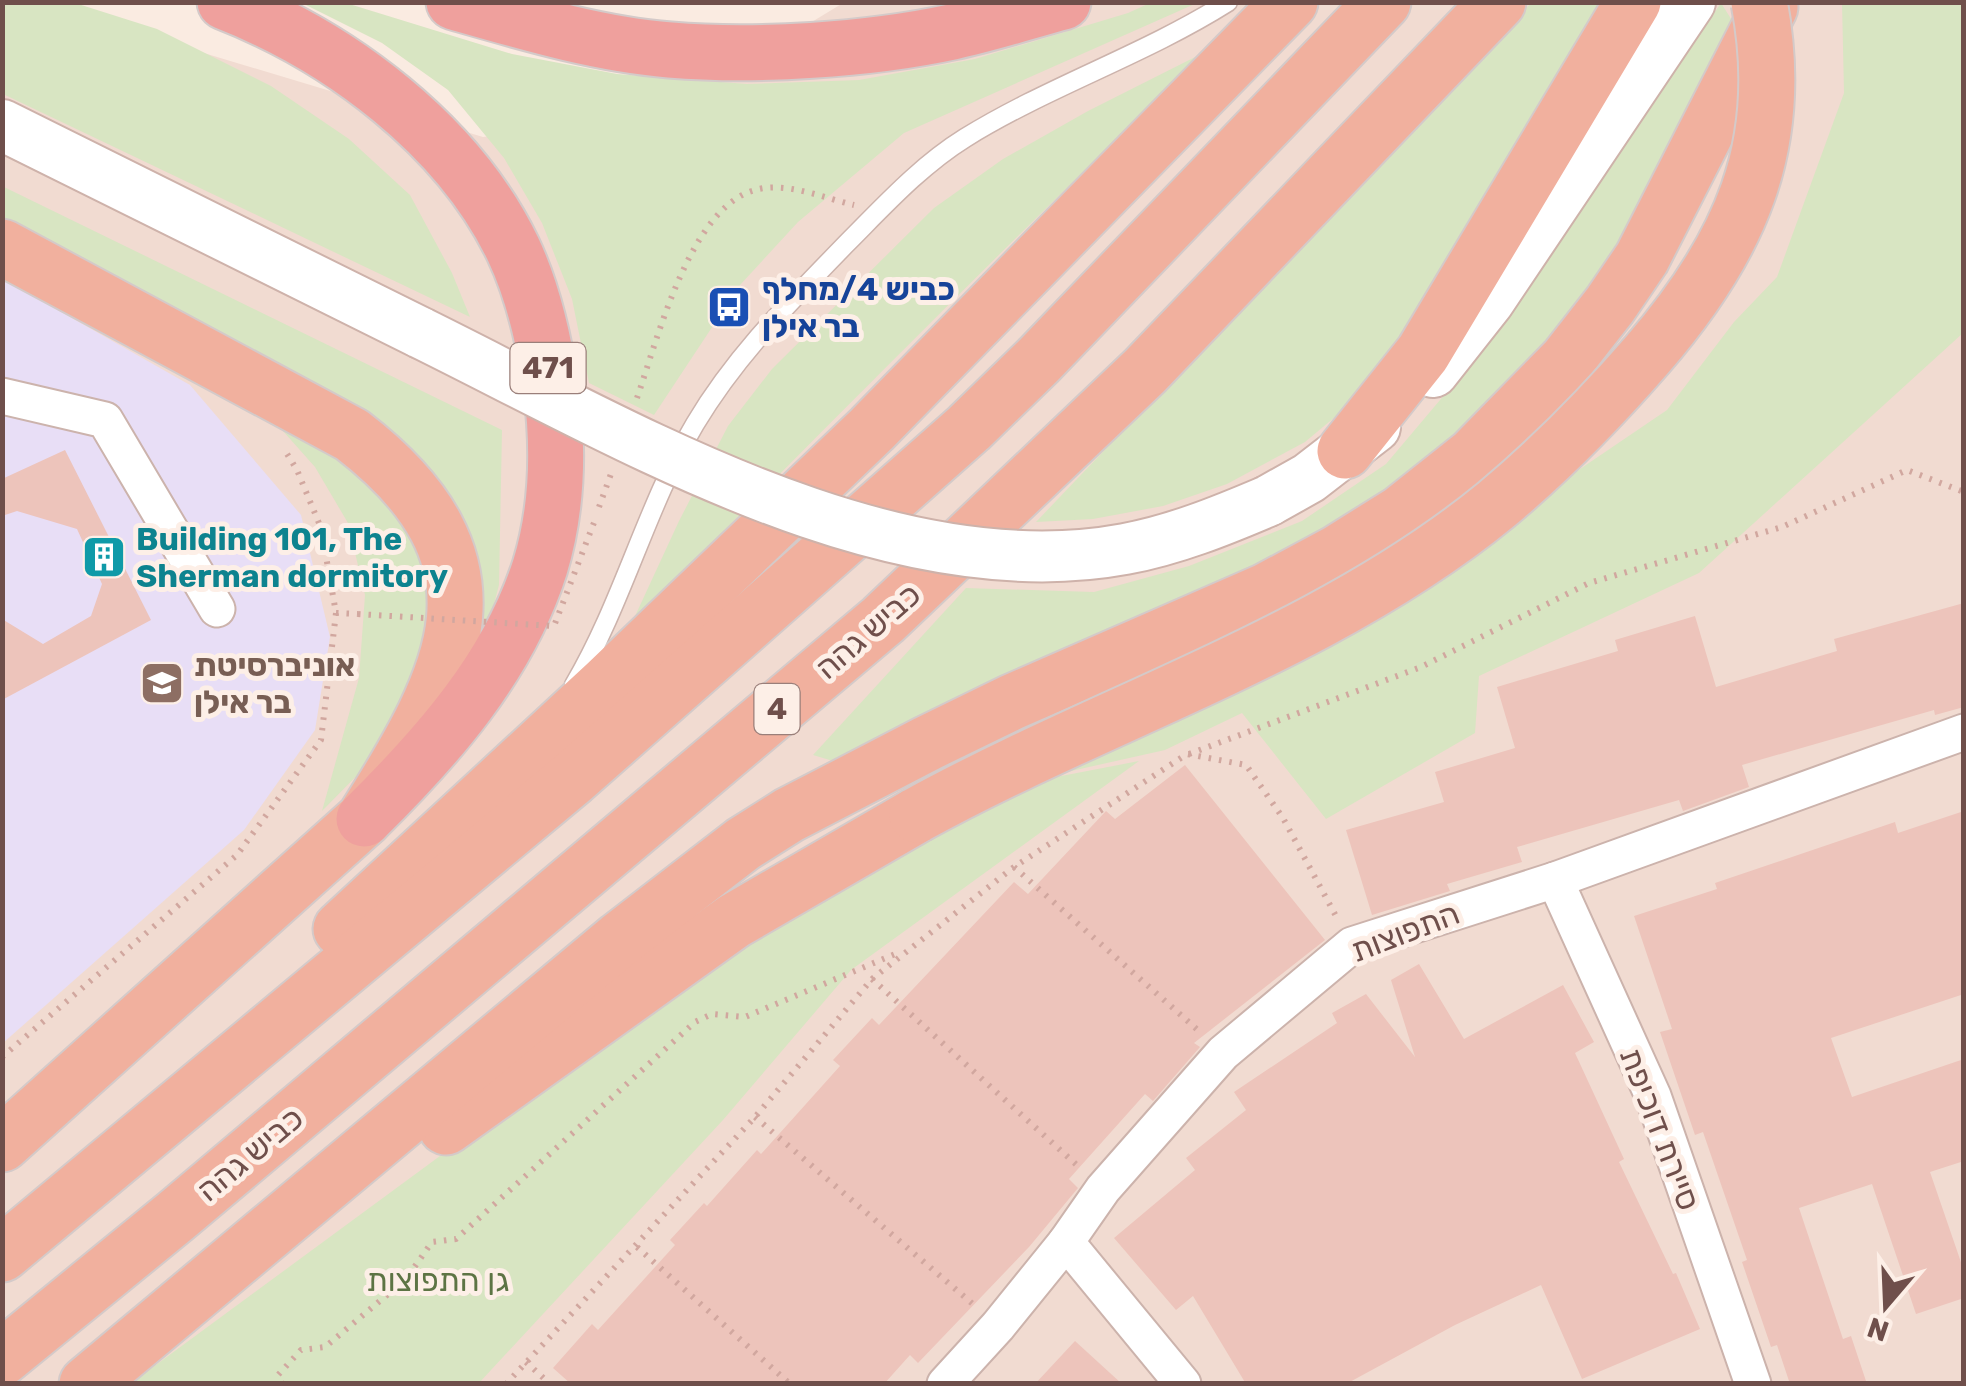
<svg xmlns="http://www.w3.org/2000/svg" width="1966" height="1386" viewBox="0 0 1966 1386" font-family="Rubik,'Noto Sans Hebrew',sans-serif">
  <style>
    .residential { fill: #f1dbd1 }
    .education { fill: #e8def6 }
    .green { fill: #d8e5c2 }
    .building { fill: #edc4bb }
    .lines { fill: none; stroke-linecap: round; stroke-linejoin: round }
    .service-casing { stroke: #ccb3ac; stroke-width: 21 }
    .minor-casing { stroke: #ccb3ac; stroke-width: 39 }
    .secondary-casing { stroke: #ceb2aa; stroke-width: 54 }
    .trunk-casing { stroke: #d4cac9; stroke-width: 59 }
    .motorway-casing { stroke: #d4cac9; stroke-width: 59 }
    .path { stroke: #d1a79f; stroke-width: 6; stroke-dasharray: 2.5 8; stroke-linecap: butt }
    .service { stroke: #fff; stroke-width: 18 }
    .minor { stroke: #fff; stroke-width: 35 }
    .secondary { stroke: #fff; stroke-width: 50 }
    .trunk { stroke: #f1b09e; stroke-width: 55 }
    .motorway { stroke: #efa09d; stroke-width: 55 }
    .secondary-bridge-casing { stroke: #ceb2aa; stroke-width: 54; stroke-linecap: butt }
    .trunk-bridge-casing { stroke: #d4cac9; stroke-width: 59; stroke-linecap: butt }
    .path-bridge { stroke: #d1a79f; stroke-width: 6; stroke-dasharray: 2.5 8; stroke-linecap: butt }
    .secondary-bridge { stroke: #fff; stroke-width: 50 }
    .trunk-bridge { stroke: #f1b09e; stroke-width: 55 }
    .labels { text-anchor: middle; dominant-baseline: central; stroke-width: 10; stroke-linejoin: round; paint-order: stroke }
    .shield { fill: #fdefe7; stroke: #9a7f7a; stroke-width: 2.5 }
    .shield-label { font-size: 30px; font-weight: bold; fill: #6f4f4b }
    .transit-label { font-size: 32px; font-weight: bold; fill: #164399; stroke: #fdefe7; text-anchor: start }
    .culture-label { font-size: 32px; font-weight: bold; fill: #0d838f; stroke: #fdefe7; text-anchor: start }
    .street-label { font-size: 32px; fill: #6f4f4b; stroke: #fdefe7 }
    .education-label { font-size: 32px; font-weight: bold; fill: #785e54; stroke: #fdefe7; text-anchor: start }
    .park-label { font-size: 32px; fill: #5d7444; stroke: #fdefe7 }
  </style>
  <rect width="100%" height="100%" fill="#faebe1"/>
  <polygon class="residential" points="3,3 38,3 483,137 607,121 726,74 843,3 1963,3 1963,1383 3,1384"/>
  <polygon class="education" points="3,279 190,385 301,515 330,637 315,730 244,830 3,1043"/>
  <g class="green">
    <polygon points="2,3 75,3 157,29 271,86 349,139 410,195 452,273 470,317 3,94"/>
    <polygon points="302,3 346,3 512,54 617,74 747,84 859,80 975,59 1128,13 1150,3 1197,3 904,133 798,222 740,285 654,415 589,383 572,299 542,223 504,158 448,90 382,43"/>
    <polygon points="1531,3 1603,3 1436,294 1353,402 1305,442 1227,484 1163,506 1093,519 1036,522"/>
    <polygon points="1721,3 1735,25 1652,187 1602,273 1555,337 1472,423 1408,477 1295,550 843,764 813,755 966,588 1094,592 1189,566 1302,521 1386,464 1451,387"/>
    <polygon points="1842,3 1963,3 1963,333 1699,573 1479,676 1475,733 1326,819 1242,713 1165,750 1022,782 1555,486 1667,410 1734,322 1777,277 1844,93"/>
    <path d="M1205 52C1011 242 819 432 630 627L679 521 728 426 772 369 934 208 1003 159 1088 111Z"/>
    <polygon points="2,186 502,430 499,585 484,642 473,651 482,596 470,547 447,495 409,454 3,227"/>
    <polygon points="259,404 389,493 431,565 430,606 416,677 379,753 322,811 359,678 365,595 348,523 315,467"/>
    <polygon points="1139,761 851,970 723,1120 479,1383 130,1384 690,972 1015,785"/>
  </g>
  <g class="building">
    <polygon points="65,450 151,620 2,700 2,619 43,644 91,616 102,584 77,529 17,511 2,516 2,479"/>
    <polygon points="1964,603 1964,707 1935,715 1934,710 1742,765 1749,787 1683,811 1679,800 1517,847 1522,862 1447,884 1450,891 1372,915 1346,830 1444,802 1435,772 1515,748 1497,687 1618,651 1615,640 1695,616 1716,687 1837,651 1834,639"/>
    <polygon points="1185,765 1325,940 1194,1043 1200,1047 1153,1101 1145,1094 1069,1179 1078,1188 1029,1247 918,1363 910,1355 884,1384 571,1384 553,1368 592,1324 598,1330 675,1245 670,1240 704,1203 707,1206 757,1150 761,1154 840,1066 833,1060 872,1018 879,1025 1014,882 1028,894 1106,811 1115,819"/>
    <polygon points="1964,811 1964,994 1831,1038 1852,1097 1964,1059 1964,1161 1930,1172 1964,1271 1964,1298 1916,1314 1872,1184 1799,1208 1843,1339 1851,1336 1867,1384 1790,1384 1777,1345 1771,1347 1742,1262 1747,1260 1703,1132 1695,1135 1660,1032 1672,1029 1634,916 1717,889 1715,883 1895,822 1898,833"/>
    <polygon points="1419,964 1464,1039 1563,985 1594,1042 1575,1053 1624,1159 1619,1162 1673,1274 1676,1273 1700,1329 1582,1379 1541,1285 1455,1325 1346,1384 1246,1384 1193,1296 1176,1310 1114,1238 1195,1170 1186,1158 1246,1110 1234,1092 1337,1023 1332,1013 1366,994 1415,1057 1391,980"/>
    <polygon points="1075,1341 1122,1384 1035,1384"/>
  </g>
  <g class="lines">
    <g class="service-casing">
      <path id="service" d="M574 685C623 602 646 507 695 424 736 355 791 301 846 244 883 207 920 166 965 138 1049 86 1144 55 1228 2"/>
    </g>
    <g class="minor-casing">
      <g id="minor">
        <polyline points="2,396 105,420 217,609"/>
        <polyline points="1555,880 1653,1096 1753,1384"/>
        <polyline points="1066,1242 1183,1384"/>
        <polyline points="945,1384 998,1326 1066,1242 1103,1189 1223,1053 1352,945 1555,880 1964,732"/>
      </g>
    </g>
    <g class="secondary-casing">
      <g id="secondary">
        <polyline points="2,125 421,333"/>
        <polyline points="1433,372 1489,301 1690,2"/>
        <polyline points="1268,501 1309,478 1375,427"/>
      </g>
    </g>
    <g class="trunk-casing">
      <g id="trunk">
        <path d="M2 247 352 435C516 561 457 672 364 819L2 1144"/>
        <polyline points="1345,451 1423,353 1633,2"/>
        <polyline points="341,929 606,684 872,429 1290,2"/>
        <polyline points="446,1127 734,921 917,815"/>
        <polyline points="2,1254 573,778 969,428 1039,360 1383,2"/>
        <polyline points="2,1358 176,1216 883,620 1145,371 1498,2"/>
        <polyline points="87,1384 620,939 743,844 789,815 928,743 1012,702 1266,591 1337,553 1401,513 1474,455 1567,360 1610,305 1642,258 1770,7"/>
      </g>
    </g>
    <g class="motorway-casing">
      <g id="motorway">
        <path d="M225 2C340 47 458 135 513 249 533 291 544 340 551 387 559 448 558 508 540 567 508 667 437 747 364 819"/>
        <path d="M454 2C524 22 597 44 670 50 756 57 868 50 952 32 989 24 1026 12 1063 2"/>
      </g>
    </g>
    <g class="path">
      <path d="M637 398C657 341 690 207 755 190 785 181 824 198 854 205"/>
      <polyline points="599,507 612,471"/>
      <polyline points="336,613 358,614"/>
      <polyline points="1189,754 1421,667 1589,583 1782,527 1907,470 1964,492"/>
      <polyline points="1014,867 1200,1032"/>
      <polyline points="872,979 1080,1168"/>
      <polyline points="2,1057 237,855 321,740 336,613 321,528 297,470 284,449"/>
      <polyline points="755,1117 974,1305"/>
      <polyline points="637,1247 790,1384"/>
      <polyline points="526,1362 550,1384"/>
      <polyline points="282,1384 278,1375 301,1350 325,1347 406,1279 432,1242 456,1239 695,1022 712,1014 745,1017 900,952"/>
      <polyline points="506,1384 755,1117 872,979 1014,867 1187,754 1246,765 1283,818 1337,918"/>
    </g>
    <use href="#service" class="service"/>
    <use href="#minor" class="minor"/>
    <use href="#secondary" class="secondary"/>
    <use href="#trunk" class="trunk"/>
    <use href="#motorway" class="motorway"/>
    <g class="secondary-bridge-casing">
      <path id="secondary-bridge" d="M421 333C626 434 889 593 1125 549 1174 540 1221 521 1268 501"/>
    </g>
    <g class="trunk-bridge-casing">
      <path id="trunk-bridge" d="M917 815C1106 711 1328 643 1496 505 1550 460 1601 408 1647 355 1739 249 1787 145 1759 2"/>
    </g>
    <polyline class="path-bridge" points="358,614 554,626 595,520"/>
    <use href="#secondary-bridge" class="secondary-bridge"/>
    <use href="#trunk-bridge" class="trunk-bridge"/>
  </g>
  <defs>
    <g id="bus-square" transform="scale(2.25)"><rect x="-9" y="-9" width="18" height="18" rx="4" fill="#1a4fb4" stroke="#fdefe7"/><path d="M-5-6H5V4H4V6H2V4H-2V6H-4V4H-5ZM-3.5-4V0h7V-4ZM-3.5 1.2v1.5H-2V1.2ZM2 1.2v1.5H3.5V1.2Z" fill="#fff"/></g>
    <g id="building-square" transform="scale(2.25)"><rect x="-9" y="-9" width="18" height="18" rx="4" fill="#0f9aa8" stroke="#fdefe7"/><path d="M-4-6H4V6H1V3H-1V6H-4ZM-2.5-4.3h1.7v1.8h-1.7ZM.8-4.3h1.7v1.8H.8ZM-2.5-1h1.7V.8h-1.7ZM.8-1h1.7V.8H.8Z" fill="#fff"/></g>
    <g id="university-square" transform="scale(2.25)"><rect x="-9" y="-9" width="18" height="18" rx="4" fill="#8d6e63" stroke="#fdefe7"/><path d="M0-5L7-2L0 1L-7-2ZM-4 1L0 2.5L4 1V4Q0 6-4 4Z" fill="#fff"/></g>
  </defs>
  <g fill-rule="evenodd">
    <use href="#bus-square" x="729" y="307"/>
    <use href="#building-square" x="104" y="557"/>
    <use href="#university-square" x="162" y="683"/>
  </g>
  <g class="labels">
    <g class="shield">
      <rect x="510.5" y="343" width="75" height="50" rx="8"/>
      <rect x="754.5" y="684" width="45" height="50" rx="8"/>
    </g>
    <g class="shield-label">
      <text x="548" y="368">471</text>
      <text x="777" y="709">4</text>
    </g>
    <g class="transit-label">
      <text x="762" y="289">כביש 4/מחלף<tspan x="762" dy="37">בר אילן</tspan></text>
    </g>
    <g class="culture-label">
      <text x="136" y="539">Building 101, The<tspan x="136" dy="37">Sherman dormitory</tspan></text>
    </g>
    <g class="street-label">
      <text transform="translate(868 631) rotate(-41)">כביש גהה</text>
      <text transform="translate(1405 932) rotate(-21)">התפוצות</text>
      <text transform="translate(1660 1129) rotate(69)">סיירת דוכיפת</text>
      <text transform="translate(250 1154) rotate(-40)">כביש גהה</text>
    </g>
    <g class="education-label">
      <text x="194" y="665">אוניברסיטת<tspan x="194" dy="37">בר אילן</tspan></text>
    </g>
    <g class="park-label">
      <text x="438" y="1280">גן התפוצות</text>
    </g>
  </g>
  <rect width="1966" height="1386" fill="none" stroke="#6f4f4b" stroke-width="10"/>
  <g transform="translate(1886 1306) rotate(199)" stroke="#fdefe7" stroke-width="8" paint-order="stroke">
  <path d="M0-8L18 38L0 25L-18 38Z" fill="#6f4f4b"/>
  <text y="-15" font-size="28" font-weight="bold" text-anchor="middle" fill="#6f4f4b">N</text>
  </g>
</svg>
